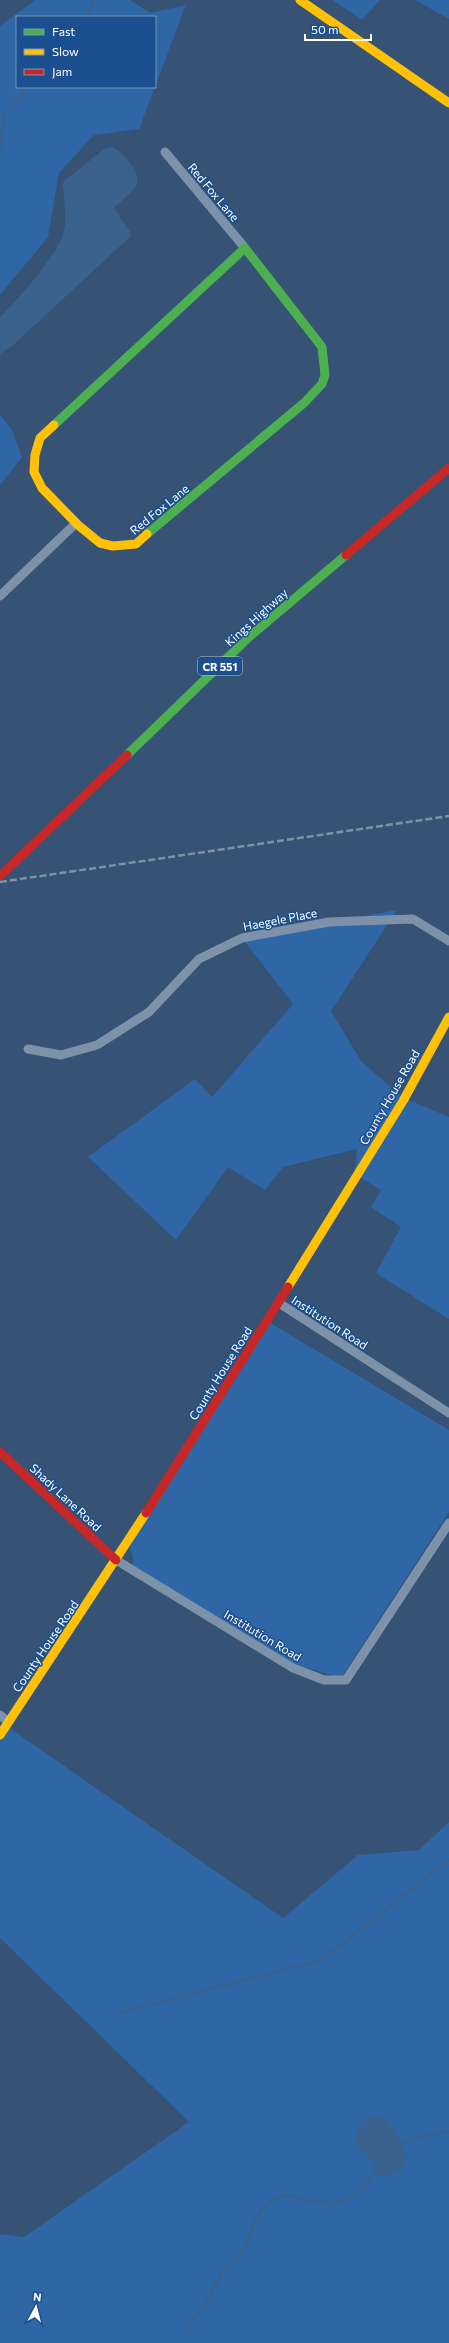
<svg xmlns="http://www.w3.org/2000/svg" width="449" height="2343" viewBox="0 0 449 2343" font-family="Commissioner,sans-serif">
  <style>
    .green { fill: #2f66a5; fill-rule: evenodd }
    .water { fill: #3b618d }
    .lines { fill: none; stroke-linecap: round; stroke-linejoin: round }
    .stream { stroke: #3b618d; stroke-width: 2.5 }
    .street { stroke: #7d92a8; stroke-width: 9 }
    .fast { stroke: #4caf50; stroke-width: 9 }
    .slow { stroke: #ffc107; stroke-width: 9 }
    .jam { stroke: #c62828; stroke-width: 9 }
    .rail { stroke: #7e92a7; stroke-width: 2.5; stroke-dasharray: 7 3; stroke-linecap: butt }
    .labels { text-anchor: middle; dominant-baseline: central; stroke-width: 3; stroke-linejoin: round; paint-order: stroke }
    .shield { fill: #1b4f8f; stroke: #bbcadd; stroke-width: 1 }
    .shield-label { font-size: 11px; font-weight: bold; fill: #fff }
    .street-label { font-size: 12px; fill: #fff; stroke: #1b4f8f }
  </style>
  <rect width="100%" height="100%" fill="#365274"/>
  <g class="green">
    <path d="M35 0H130L150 13 186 5 139 129 94 135 59 173 48 237 0 295V26ZM17 17H155V87H17Z"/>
    <polygon points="333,0 380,0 362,20"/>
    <polygon points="415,0 449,0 449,19"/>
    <polygon points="0,415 12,430 22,457 0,485"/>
    <polygon points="397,910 331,1011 361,1061 402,1097 449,1117 449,1319 376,1273 401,1227 371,1207 381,1190 355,1174 357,1149 283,1167 265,1190 228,1167 176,1240 88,1157 195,1079 212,1097 293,1004 242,938"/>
    <polygon points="267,1321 449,1430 449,1512 341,1678 291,1663 131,1565 134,1561 128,1544"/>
    <polygon points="8,1727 283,1918 358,1855 419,1850 449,1822 449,2343 0,2343 0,2234 24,2237 189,2122 0,1938 0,1739"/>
  </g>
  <g class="water">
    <path d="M112 147C121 151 124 156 130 163 148 186 129 193 114 208L132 235 11 347 0 354V317C18 299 58 255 64 231 67 218 63 195 63 182L104 149Z"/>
    <path d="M370 2116 385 2119C393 2128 405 2144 407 2155 407 2159 405 2163 405 2168L388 2176 377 2175 375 2163 355 2143 359 2128Z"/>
  </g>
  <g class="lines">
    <g class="stream">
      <polyline points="86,17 94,0"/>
      <polyline points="0,150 4,118 7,110 28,87"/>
      <polyline points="119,2013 321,1960 449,1860"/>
      <polyline points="400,2145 411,2139 449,2131"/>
      <polyline points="187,2327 204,2307 222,2273 246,2247 250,2231 261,2210 278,2197 284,2195 315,2202 336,2203 362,2189 378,2167"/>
    </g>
    <g class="street">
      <polyline points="165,152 245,248"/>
      <polyline points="0,596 76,523"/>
      <polyline points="28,1049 61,1055 97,1045 149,1012 199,959 242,938 329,922 413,919 449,941"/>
      <polyline points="279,1303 449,1413"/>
      <polyline points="116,1560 293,1668 324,1680 346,1680 449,1523"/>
      <polyline points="0,1715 8,1722"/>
    </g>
    <g class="fast">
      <polyline points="54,425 245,248"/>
      <polyline points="147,534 304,403 322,384 325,375 322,347 245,248"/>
      <polyline points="127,755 249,637 346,555"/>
    </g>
    <g class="slow">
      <polyline points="300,0 449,103"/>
      <polyline points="54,425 40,438 35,455 34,472 42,488 78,525 100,543 113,546 136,544 147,534"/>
      <polyline points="288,1287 403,1101 449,1017"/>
      <polyline points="0,1735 146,1513"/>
    </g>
    <g class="jam">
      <polyline points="346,555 449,468"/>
      <polyline points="0,876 127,755"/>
      <polyline points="0,1452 116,1560"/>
      <polyline points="146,1513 288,1287"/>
    </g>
    <polyline class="rail" points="0,882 449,816"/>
  </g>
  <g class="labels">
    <rect class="shield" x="198" y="657" width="44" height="18" rx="3"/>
    <g class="shield-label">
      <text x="220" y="666">CR 551</text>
    </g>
    <g class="street-label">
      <text transform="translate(214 192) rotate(50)">Red Fox Lane</text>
      <text transform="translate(159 509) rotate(-39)">Red Fox Lane</text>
      <text transform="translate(256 617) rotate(-42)">Kings Highway</text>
      <text transform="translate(280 919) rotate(-11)">Haegele Place</text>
      <text transform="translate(389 1097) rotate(-60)">County House Road</text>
      <text transform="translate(330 1322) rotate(33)">Institution Road</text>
      <text transform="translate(220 1373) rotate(-58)">County House Road</text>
      <text transform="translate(66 1497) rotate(43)">Shady Lane Road</text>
      <text transform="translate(263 1635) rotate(31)">Institution Road</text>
      <text transform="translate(45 1646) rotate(-56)">County House Road</text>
    </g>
  </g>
  <rect x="16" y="16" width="140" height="72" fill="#1b4f8f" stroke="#7695bc"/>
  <rect x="24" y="29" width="20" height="6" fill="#4caf50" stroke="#7695bc"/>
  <text x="52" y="36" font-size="12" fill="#ffffff">Fast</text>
  <rect x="24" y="49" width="20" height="6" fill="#ffc107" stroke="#7695bc"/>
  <text x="52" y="56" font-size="12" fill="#ffffff">Slow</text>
  <rect x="24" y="69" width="20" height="6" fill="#c62828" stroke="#7695bc"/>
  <text x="52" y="76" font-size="12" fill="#ffffff">Jam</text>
  <g transform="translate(36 2307) rotate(7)" stroke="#1b4f8f" stroke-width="3" paint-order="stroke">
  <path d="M0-3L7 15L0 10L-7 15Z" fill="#ffffff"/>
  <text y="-6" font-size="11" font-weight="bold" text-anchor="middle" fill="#ffffff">N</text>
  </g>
  <path d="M305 34v6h66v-6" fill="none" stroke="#ffffff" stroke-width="2"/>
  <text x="311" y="34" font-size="12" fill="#ffffff" stroke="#1b4f8f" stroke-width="3" paint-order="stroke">50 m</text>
</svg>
